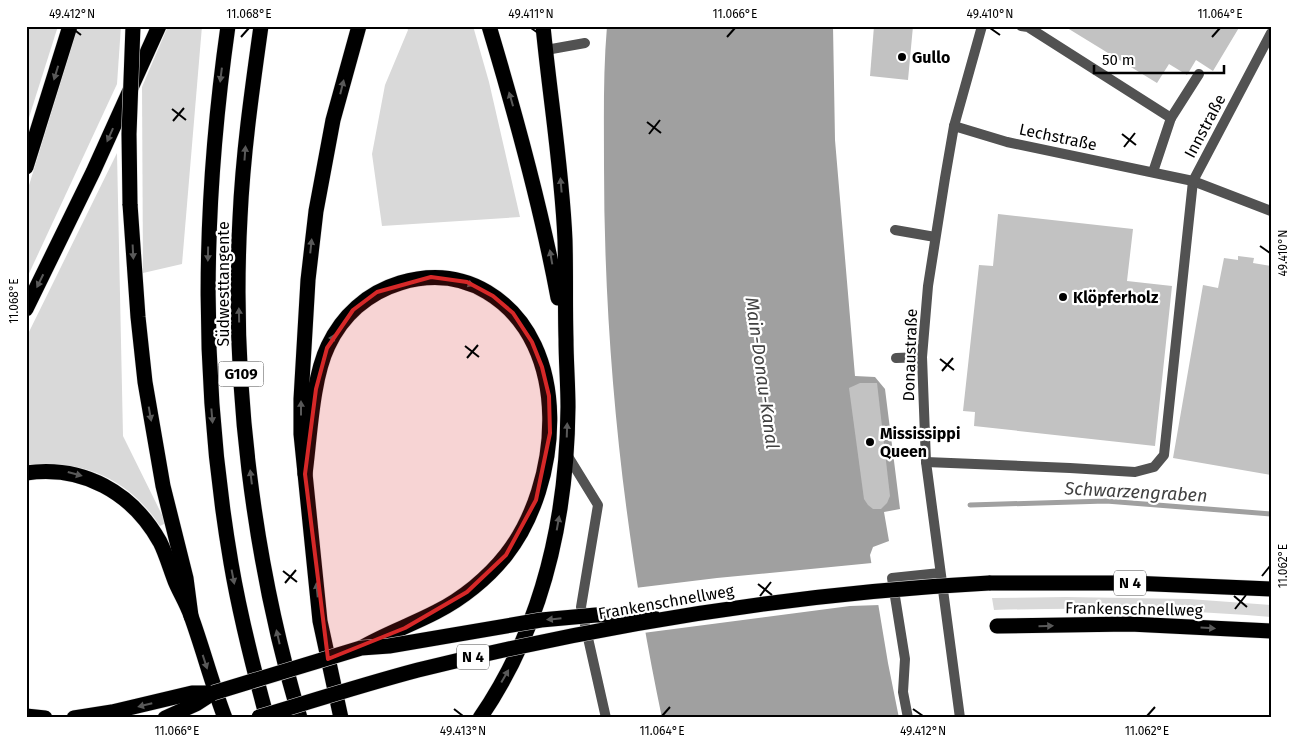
<svg xmlns="http://www.w3.org/2000/svg" width="1297" height="744" viewBox="0 0 1297 744" font-family="'Fira Sans',sans-serif">
  <style>
    .green { fill: #d9d9d9 }
    .water { fill: #a0a0a0 }
    .pier { fill: #fff }
    .lines { fill: none; stroke-linecap: round; stroke-linejoin: round }
    .stream { stroke: #a0a0a0; stroke-width: 5 }
    .building { fill: #c2c2c2 }
    .highway-casing { stroke: #dbdbdb; stroke-width: 16 }
    .lane { stroke: #525252; stroke-width: 10 }
    .street { stroke: #525252; stroke-width: 10 }
    .highway { stroke: #000; stroke-width: 15 }
    .highway-bridge-casing { stroke: #dbdbdb; stroke-width: 16; stroke-linecap: butt }
    .highway-bridge { stroke: #000; stroke-width: 15 }
    .oneway { fill: #595959 }
    .marked { fill: #d62828; fill-opacity: 0.2; stroke: #d62828; stroke-width: 4; stroke-linejoin: round }
    .ticks { fill: none; stroke: #000; stroke-width: 2 }
    .poi-dot { fill: #000; stroke: #fff; stroke-width: 2 }
    .labels { text-anchor: middle; dominant-baseline: central; stroke-width: 4.5; stroke-linejoin: round; paint-order: stroke }
    .shield { fill: #fff; stroke: #4c4c4c; stroke-width: 1 }
    .shield-label { font-size: 15px; font-weight: bold; fill: #000 }
    .poi-label { font-size: 16px; font-weight: bold; fill: #000; stroke: #fff; text-anchor: start }
    .street-label { font-size: 16px; fill: #000; stroke: #fff }
    .water-label { font-size: 18px; font-style: italic; fill: #414141; stroke: #fff }
    .neatline { fill: none; stroke: #000; stroke-width: 2 }
    .ticks-label { font-size: 12px; text-anchor: middle; fill: #000 }
  </style>
  <rect width="100%" height="100%" fill="#fff"/>
  <g class="green">
    <polygon points="26,26 58,26 26,127"/>
    <polygon points="78,26 121,26 117,84 26,280 26,195"/>
    <polygon points="168,26 202,26 182,264 143,273 142,87"/>
    <polygon points="406,26 473,26 489,82 520,217 382,226 372,154 385,85 408,30"/>
    <path d="M117 153 123 436 166 523 160 526C129 479 81 458 26 466V338Z"/>
    <path d="M1066 597 1189 599 1271 605V617C1179 609 1086 607 994 610L992 598Z"/>
  </g>
  <path class="water" d="M607 26H833L835 140 855 376 875 377 885 389 900 509 884 512 889 541 873 547 870 555 888 663 899 718H662C624 536 604 352 604 166 604 119 603 73 607 26Z"/>
  <polygon class="pier" points="872,563 880,605 850,606 643,633 635,588 717,578"/>
  <g class="lines">
    <polyline class="stream" points="970,505 1106,501 1271,514"/>
  </g>
  <g class="building">
    <polygon points="874,26 913,26 908,80 870,76"/>
    <polygon points="1064,26 1240,26 1213,71 1196,60 1187,75 1169,64 1157,83"/>
    <polygon points="998,214 1133,229 1127,281 1172,286 1155,446 974,426 975,412 963,411 979,265 993,266"/>
    <polygon points="1238,256 1254,258 1253,263 1271,266 1271,475 1173,458 1203,285 1218,288 1224,258 1238,260"/>
    <polygon points="860,383 877,383 890,496 887,503 881,509 873,509 868,505 864,499 849,388"/>
  </g>
  <g class="lines">
    <g class="highway-casing">
      <g id="highway">
        <path d="M228 26C202 209 200 381 231 563 240 616 253 667 267 718"/>
        <path d="M261 26C252 90 243 153 240 218 231 382 253 560 300 718"/>
        <path d="M489 26C516 116 541 206 558 298"/>
        <polyline points="26,167 70,26"/>
        <polyline points="130,204 138,317 145,382 163,486 186,578 191,616"/>
        <polyline points="26,309 93,172 159,26"/>
        <path d="M26 473C83 465 132 492 160 542 166 554 170 568 175 581 180 593 187 604 191 616 203 649 212 684 225 718"/>
        <path d="M305 474C310 437 312 379 328 346 342 316 367 293 400 283 430 274 460 276 487 292 574 344 561 485 506 555 488 578 462 599 436 612 411 625 385 634 361 648"/>
        <polyline points="989,583 1131,583 1271,589"/>
        <polyline points="997,626 1130,624 1271,631"/>
        <polyline points="26,716 45,718"/>
        <polyline points="74,718 112,712 192,693 213,693"/>
        <polyline points="165,718 196,704 213,693"/>
        <polyline points="341,718 320,621 301,434 301,399 308,280 316,211 333,120 359,26"/>
        <path d="M480 718C543 626 567 517 568 407 568 384 566 361 566 339 565 306 566 273 565 240 562 169 550 98 543 26"/>
      </g>
    </g>
    <g class="lane">
      <polyline points="1021,26 1028,27 1171,118 1153,172"/>
      <polyline points="546,50 585,43"/>
      <polyline points="1171,118 1199,74"/>
      <polyline points="895,230 935,237"/>
      <polyline points="896,358 922,357"/>
      <polyline points="566,453 598,505 581,607 606,718"/>
      <polyline points="926,462 1070,468 1135,472 1154,467 1164,455 1193,181"/>
      <polyline points="908,718 903,692 905,659 892,578 940,573"/>
    </g>
    <g class="street">
      <polyline points="954,126 1007,142 1193,181 1271,211"/>
      <polyline points="1193,181 1271,33"/>
      <polyline points="960,718 926,462 922,357 928,286 945,178 954,126 982,26"/>
    </g>
    <use href="#highway" class="highway"/>
    <g class="highway-bridge-casing">
      <g id="highway-bridge">
        <polyline points="130,204 129,134 133,26"/>
        <polyline points="213,693 361,648 389,646 541,620 596,615 652,615"/>
        <path d="M259 717C312 701 365 684 418 670 605 624 797 593 989 583"/>
      </g>
    </g>
    <use href="#highway-bridge" class="highway-bridge"/>
  </g>
  <defs><path id="oneway-solid" d="M-6-.8H1V-3.2L6.5 0L1 3.2V.8H-6Z" transform="scale(1.25)"/></defs>
  <g class="oneway">
    <use href="#oneway-solid" transform="translate(56 73) rotate(107)"/>
    <use href="#oneway-solid" transform="translate(221 75) rotate(97)"/>
    <use href="#oneway-solid" transform="translate(342 87) rotate(-76)"/>
    <use href="#oneway-solid" transform="translate(511 99) rotate(-106)"/>
    <use href="#oneway-solid" transform="translate(110 135) rotate(114)"/>
    <use href="#oneway-solid" transform="translate(245 153) rotate(-86)"/>
    <use href="#oneway-solid" transform="translate(561 185) rotate(-95)"/>
    <use href="#oneway-solid" transform="translate(311 246) rotate(-84)"/>
    <use href="#oneway-solid" transform="translate(133 252) rotate(87)"/>
    <use href="#oneway-solid" transform="translate(208 254) rotate(91)"/>
    <use href="#oneway-solid" transform="translate(551 257) rotate(-100)"/>
    <use href="#oneway-solid" transform="translate(40 281) rotate(116)"/>
    <use href="#oneway-solid" transform="translate(467 283) rotate(20)"/>
    <use href="#oneway-solid" transform="translate(239 315) rotate(-91)"/>
    <use href="#oneway-solid" transform="translate(331 341) rotate(-62)"/>
    <use href="#oneway-solid" transform="translate(301 408) rotate(-90)"/>
    <use href="#oneway-solid" transform="translate(150 414) rotate(80)"/>
    <use href="#oneway-solid" transform="translate(212 416) rotate(85)"/>
    <use href="#oneway-solid" transform="translate(567 430) rotate(-88)"/>
    <use href="#oneway-solid" transform="translate(75 474) rotate(15)"/>
    <use href="#oneway-solid" transform="translate(251 477) rotate(-97)"/>
    <use href="#oneway-solid" transform="translate(558 523) rotate(-80)"/>
    <use href="#oneway-solid" transform="translate(233 577) rotate(79)"/>
    <use href="#oneway-solid" transform="translate(317 590) rotate(-96)"/>
    <use href="#oneway-solid" transform="translate(554 619) rotate(174)"/>
    <use href="#oneway-solid" transform="translate(1046 626) rotate(-1)"/>
    <use href="#oneway-solid" transform="translate(1208 628) rotate(3)"/>
    <use href="#oneway-solid" transform="translate(278 637) rotate(-103)"/>
    <use href="#oneway-solid" transform="translate(205 662) rotate(72)"/>
    <use href="#oneway-solid" transform="translate(505 676) rotate(-60)"/>
    <use href="#oneway-solid" transform="translate(145 705) rotate(166)"/>
  </g>
  <path class="marked" d="M431 277 467 282 493 296 513 313 532 342 542 367 549 396 550 433 536 500 506 555 467 592 405 628 328 659 305 474 316 389 327 348 353 310 377 292Z"/>
  <path class="ticks" d="M72 28 81 35M531 28 541 35M990 28 1000 35M241 37 249 28M727 37 735 28M1212 37 1220 28M172 109 186 120M173 121 184 108M647 122 661 133M649 134 660 120M1122 134 1136 145M1124 147 1135 133M1260 246 1270 253M28 301 35 292M465 346 479 357M467 358 478 345M940 359 954 370M942 371 953 358M283 571 297 582M1262 576 1270 566M285 583 296 570M758 584 772 595M760 596 771 582M1234 596 1247 607M1235 609 1246 595M454 709 463 716M913 709 923 716M177 716 185 707M662 716 670 707M1147 716 1155 707"/>
  <g class="poi-dot">
    <circle cx="902" cy="57" r="5"/>
    <circle cx="1063" cy="297" r="5"/>
    <circle cx="870" cy="442" r="5"/>
  </g>
  <g class="labels">
    <g class="shield">
      <rect x="218.5" y="361.5" width="45" height="25" rx="4"/>
      <rect x="1114" y="570.5" width="32" height="25" rx="4"/>
      <rect x="457" y="644.5" width="32" height="25" rx="4"/>
    </g>
    <g class="shield-label">
      <text x="241" y="374">G109</text>
      <text x="1130" y="583">N 4</text>
      <text x="473" y="657">N 4</text>
    </g>
    <g class="poi-label">
      <text x="912" y="57">Gullo</text>
      <text x="1073" y="297">Klöpferholz</text>
      <text x="880" y="433">Mississippi<tspan x="880" dy="18">Queen</tspan></text>
    </g>
    <g class="street-label">
      <text transform="translate(1205 126) rotate(-62)">Innstraße</text>
      <text transform="translate(1058 137) rotate(12)">Lechstraße</text>
      <text transform="translate(223 284) rotate(-90)">Südwesttangente</text>
      <text transform="translate(910 355) rotate(-88)">Donaustraße</text>
      <text transform="translate(666 602) rotate(-10)">Frankenschnellweg</text>
      <text transform="translate(1134 609) rotate(1)">Frankenschnellweg</text>
    </g>
    <g class="water-label">
      <text transform="translate(762 373) rotate(82)">Main-Donau-Kanal</text>
      <text transform="translate(1136 492) rotate(3)">Schwarzengraben</text>
    </g>
  </g>
  <rect width="1297" height="744" fill="none" stroke="#ffffff" stroke-width="55"/>
  <path d="M1094 65v8h130v-8" fill="none" stroke="#000000" stroke-width="2.5"/>
  <text x="1102" y="65" font-size="15" fill="#000000" stroke="#ffffff" stroke-width="4" paint-order="stroke">50 m</text>
  <rect x="28" y="28" width="1242" height="688" class="neatline"/>
  <g class="ticks-label">
    <text x="72" y="18">49.412°N</text>
    <text x="249" y="18">11.068°E</text>
    <text x="531" y="18">49.411°N</text>
    <text x="735" y="18">11.066°E</text>
    <text x="990" y="18">49.410°N</text>
    <text x="1220" y="18">11.064°E</text>
    <text transform="translate(1283 253) rotate(-90)" y="4">49.410°N</text>
    <text transform="translate(14 301) rotate(-90)" y="4">11.068°E</text>
    <text transform="translate(1283 566) rotate(-90)" y="4">11.062°E</text>
    <text x="177" y="735">11.066°E</text>
    <text x="463" y="735">49.413°N</text>
    <text x="662" y="735">11.064°E</text>
    <text x="923" y="735">49.412°N</text>
    <text x="1147" y="735">11.062°E</text>
  </g>
</svg>
